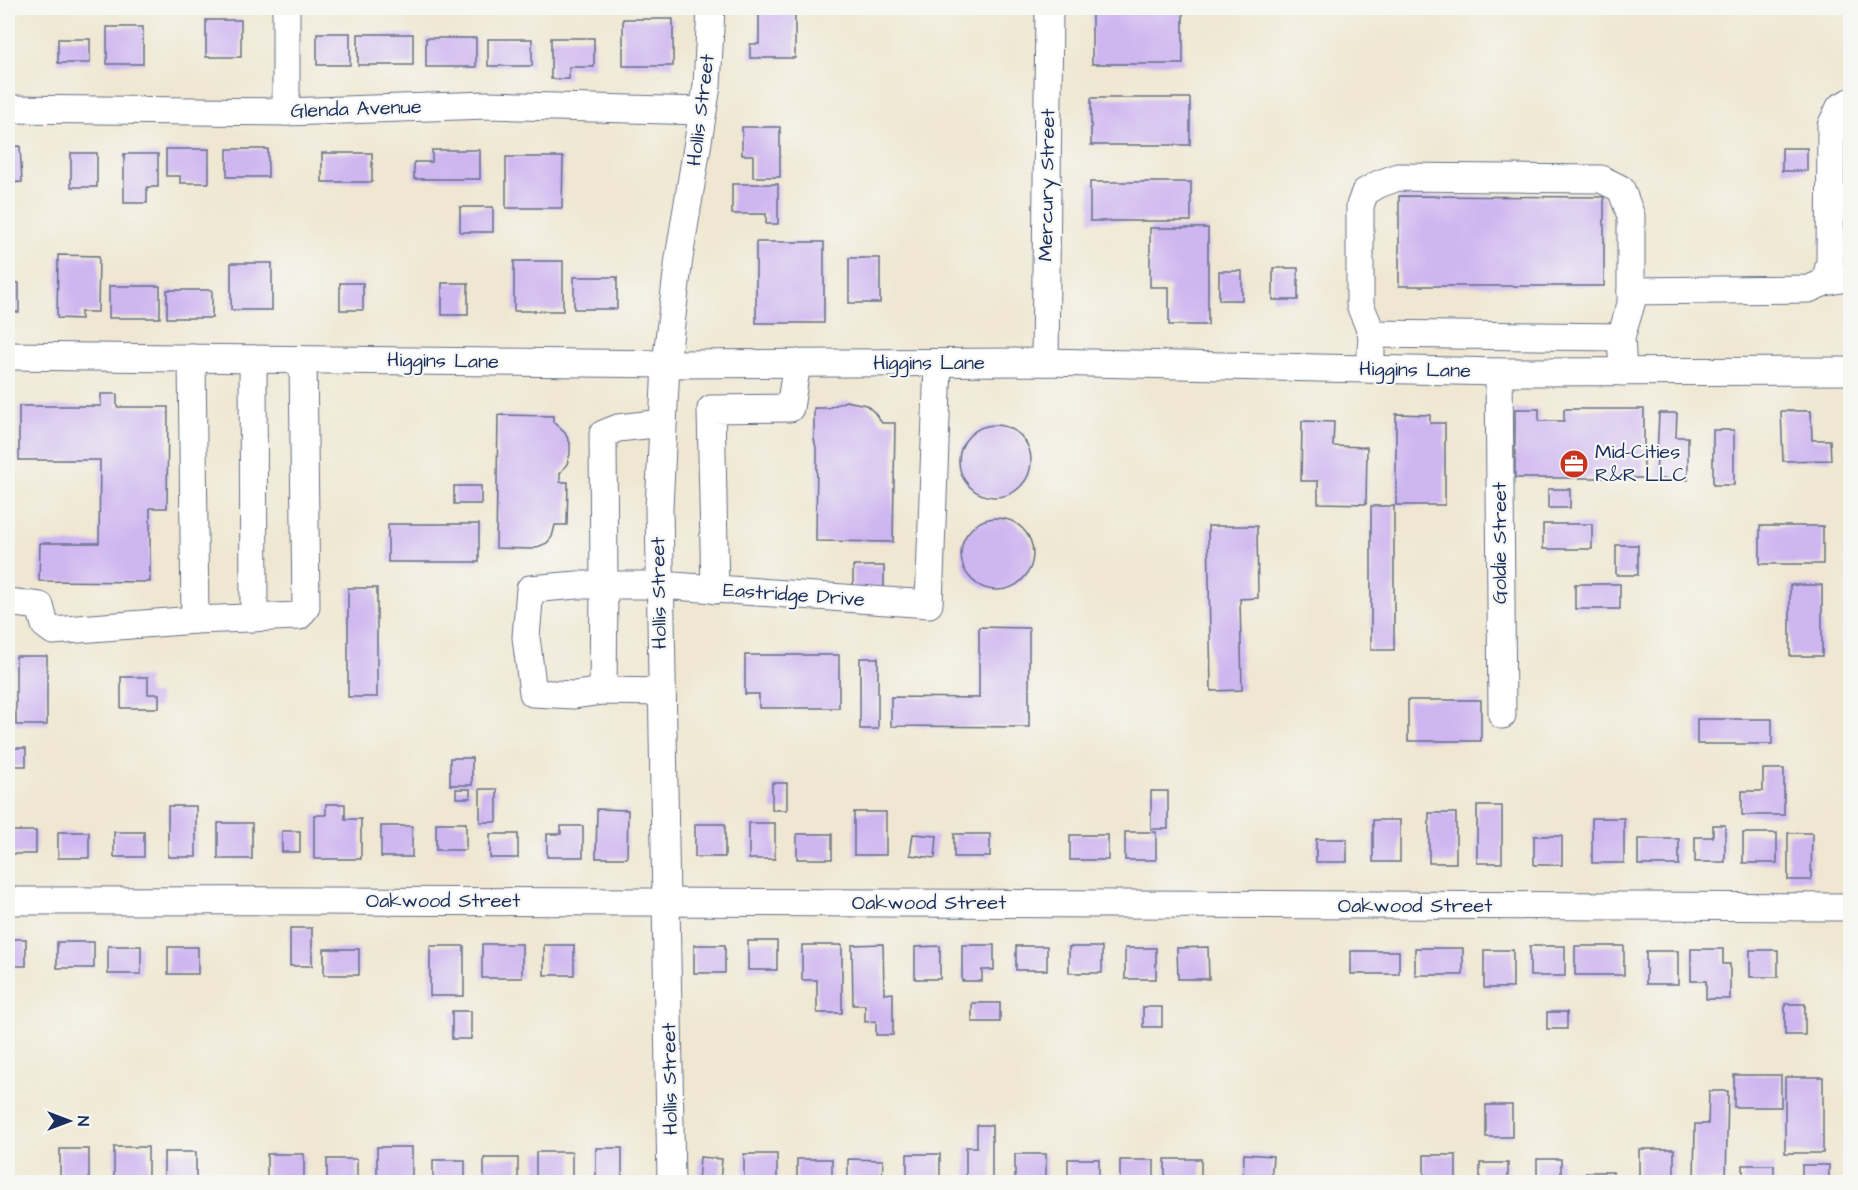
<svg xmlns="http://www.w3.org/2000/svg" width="1858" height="1190" viewBox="0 0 1858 1190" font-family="'Architects Daughter',sans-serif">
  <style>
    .building { fill: #ceb6f0 }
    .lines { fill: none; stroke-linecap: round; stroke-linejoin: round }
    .minor-casing { stroke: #656f86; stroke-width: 29 }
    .minor { stroke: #fff; stroke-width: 27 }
    .labels { text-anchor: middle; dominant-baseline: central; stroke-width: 4.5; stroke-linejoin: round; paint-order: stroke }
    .street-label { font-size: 20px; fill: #1b2f5e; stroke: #f6f6f2 }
    .poi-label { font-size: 20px; fill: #1b2f5e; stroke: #f6f6f2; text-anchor: start }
  </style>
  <rect width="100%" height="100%" fill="#f6f6f2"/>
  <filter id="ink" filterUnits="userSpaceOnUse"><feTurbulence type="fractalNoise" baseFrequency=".0167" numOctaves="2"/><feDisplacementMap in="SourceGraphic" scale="12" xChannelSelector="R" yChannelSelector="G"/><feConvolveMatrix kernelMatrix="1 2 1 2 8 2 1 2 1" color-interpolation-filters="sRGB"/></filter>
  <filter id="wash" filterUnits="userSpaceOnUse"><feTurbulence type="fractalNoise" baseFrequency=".008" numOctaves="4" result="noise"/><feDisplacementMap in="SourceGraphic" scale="24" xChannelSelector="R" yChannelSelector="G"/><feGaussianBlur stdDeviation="1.35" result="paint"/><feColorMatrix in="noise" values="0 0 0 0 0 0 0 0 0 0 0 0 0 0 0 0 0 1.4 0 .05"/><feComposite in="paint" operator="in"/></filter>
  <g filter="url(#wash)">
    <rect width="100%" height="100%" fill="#efe7d1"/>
    <g id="blocks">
      <g class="building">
        <polygon points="759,8 795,8 795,58 750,58 750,44 759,44"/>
        <rect x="1092" y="8" width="91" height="56"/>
        <rect x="623" y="19" width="50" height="47"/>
        <rect x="206" y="20" width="35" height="37"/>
        <rect x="107" y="27" width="36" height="37"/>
        <rect x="317" y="33" width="33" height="32"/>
        <rect x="358" y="34" width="55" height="31"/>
        <rect x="426" y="38" width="50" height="29"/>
        <polygon points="551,38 594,38 594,67 569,67 569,79 551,79"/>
        <rect x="58" y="39" width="32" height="24"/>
        <rect x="488" y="39" width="44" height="27"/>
        <rect x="1091" y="98" width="99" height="47"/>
        <polygon points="742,127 780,127 780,177 753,177 753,155 742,155"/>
        <polygon points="20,146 22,182 8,183 8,147"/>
        <rect x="1782" y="148" width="25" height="23"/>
        <polygon points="166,149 209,149 209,183 180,183 180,176 166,176"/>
        <rect x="227" y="149" width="41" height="28"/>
        <polygon points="432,150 480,150 480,179 414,179 414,162 432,162"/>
        <rect x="71" y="153" width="26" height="34"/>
        <rect x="322" y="153" width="50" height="29"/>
        <polygon points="124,154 158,154 158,187 147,187 147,203 124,203"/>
        <polygon points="506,157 563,157 562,208 506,208"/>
        <rect x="1090" y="182" width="101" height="39"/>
        <polygon points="732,184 778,184 778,224 766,224 766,214 732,214"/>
        <polygon points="1399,196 1604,197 1604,286 1399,286"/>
        <rect x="460" y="207" width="33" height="25"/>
        <polygon points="1150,228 1208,228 1208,325 1169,325 1169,287 1150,287"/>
        <rect x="756" y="242" width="68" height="81"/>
        <polygon points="58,255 99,256 98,312 81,312 81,319 57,318"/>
        <rect x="849" y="258" width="31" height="45"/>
        <rect x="514" y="261" width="49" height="50"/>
        <rect x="231" y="263" width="41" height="47"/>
        <rect x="1273" y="268" width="25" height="32"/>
        <rect x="1219" y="271" width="23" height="29"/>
        <rect x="574" y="277" width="43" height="32"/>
        <rect x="8" y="283" width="11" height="29"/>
        <rect x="340" y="283" width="23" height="27"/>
        <rect x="442" y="283" width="26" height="32"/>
        <rect x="109" y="286" width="51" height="32"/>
        <rect x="167" y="290" width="45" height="28"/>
        <polygon points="101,394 117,394 117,407 168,407 167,508 150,508 150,582 39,581 40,543 99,543 100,460 19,460 19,406 101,406"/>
        <polygon points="846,401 866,405 874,412 882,423 895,423 893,542 816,541 817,452 814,439 814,408 828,408"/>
        <polygon points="1515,409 1539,409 1539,421 1564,421 1564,409 1644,409 1644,478 1515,478"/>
        <polygon points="1781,411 1811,411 1812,440 1830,440 1831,460 1783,461"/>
        <polygon points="1659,413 1677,413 1676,437 1688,437 1688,480 1656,479"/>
        <polygon points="1396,414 1430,415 1430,423 1445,423 1445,505 1396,505"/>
        <polygon points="498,415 553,416 553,422 565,433 570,443 570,454 567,464 560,473 560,482 568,482 567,525 555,525 552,537 547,543 533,549 496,548"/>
        <polygon points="1302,421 1334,422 1333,446 1367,447 1366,504 1318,503 1318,481 1301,481"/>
        <circle cx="995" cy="461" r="36"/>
        <rect x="1713" y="430" width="21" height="55"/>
        <rect x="454" y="486" width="27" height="18"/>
        <rect x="1548" y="489" width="22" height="19"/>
        <rect x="1371" y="506" width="23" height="144"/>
        <circle cx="997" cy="554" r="36"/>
        <rect x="388" y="524" width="91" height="38"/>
        <rect x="1543" y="524" width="49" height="25"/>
        <polygon points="1208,526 1257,526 1258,598 1240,599 1242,690 1211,691"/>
        <rect x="1760" y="526" width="63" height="38"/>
        <rect x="1616" y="545" width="22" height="30"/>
        <rect x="853" y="566" width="31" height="27"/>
        <rect x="1575" y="584" width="45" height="25"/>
        <rect x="1790" y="585" width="32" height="71"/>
        <rect x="348" y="588" width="29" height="109"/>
        <polygon points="979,627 1029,628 1029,727 891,726 891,697 979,698"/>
        <polygon points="745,655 839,655 839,708 759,708 759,694 745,694"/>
        <rect x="16" y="656" width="31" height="69"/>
        <rect x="860" y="658" width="18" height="71"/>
        <polygon points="121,677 148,677 148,694 159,694 159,708 121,708"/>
        <rect x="1408" y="700" width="73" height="41"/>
        <rect x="1697" y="719" width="75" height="25"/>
        <rect x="8" y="748" width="18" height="18"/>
        <rect x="450" y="758" width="22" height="27"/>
        <polygon points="1763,769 1784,769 1784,815 1742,815 1742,791 1763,791"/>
        <rect x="772" y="783" width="15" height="27"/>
        <rect x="456" y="789" width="14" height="9"/>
        <rect x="480" y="789" width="17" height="33"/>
        <rect x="1151" y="791" width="17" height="38"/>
        <polygon points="326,804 345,804 345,819 361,819 361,859 314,859 314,815 326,815"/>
        <rect x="168" y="806" width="28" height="51"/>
        <rect x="1477" y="806" width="25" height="57"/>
        <polygon points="597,809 628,810 627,858 596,858"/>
        <rect x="854" y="812" width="32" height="43"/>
        <rect x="1429" y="813" width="27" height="50"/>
        <rect x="1592" y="818" width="32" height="45"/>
        <rect x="1373" y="820" width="27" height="42"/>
        <rect x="218" y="823" width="34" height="36"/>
        <rect x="436" y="823" width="30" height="27"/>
        <rect x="749" y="823" width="26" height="36"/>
        <rect x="695" y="824" width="30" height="33"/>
        <polygon points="1713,825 1725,825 1725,862 1695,862 1695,837 1713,837"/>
        <rect x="381" y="826" width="31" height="31"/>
        <polygon points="561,826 583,826 583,857 547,857 547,834 561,834"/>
        <rect x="8" y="831" width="28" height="23"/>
        <rect x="282" y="831" width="18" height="21"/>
        <rect x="58" y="832" width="31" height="26"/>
        <rect x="114" y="832" width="30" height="25"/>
        <rect x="1125" y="832" width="31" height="28"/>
        <rect x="1743" y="833" width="34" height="30"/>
        <polygon points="1788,833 1812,833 1811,880 1788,880"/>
        <rect x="490" y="834" width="28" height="24"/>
        <rect x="797" y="834" width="35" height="25"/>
        <polygon points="913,834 937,836 935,858 910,855"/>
        <rect x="954" y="834" width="36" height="23"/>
        <rect x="1070" y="835" width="38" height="25"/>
        <rect x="1534" y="836" width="28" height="29"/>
        <rect x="1316" y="839" width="31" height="23"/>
        <rect x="1638" y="839" width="41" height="26"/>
        <rect x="290" y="928" width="22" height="38"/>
        <rect x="8" y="939" width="18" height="27"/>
        <rect x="748" y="941" width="29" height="29"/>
        <rect x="57" y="942" width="37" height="26"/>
        <rect x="482" y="944" width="40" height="34"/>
        <polygon points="883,944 884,994 893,993 893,1035 876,1035 876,1021 865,1022 865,1005 853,1005 852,945"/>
        <rect x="544" y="945" width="30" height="30"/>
        <rect x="694" y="945" width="31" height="28"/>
        <polygon points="802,945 842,945 842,1013 817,1013 817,980 802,980"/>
        <polygon points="962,945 994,945 994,970 982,970 982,981 962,981"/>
        <rect x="108" y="946" width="33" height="28"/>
        <rect x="430" y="946" width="34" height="50"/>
        <polygon points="940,946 940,979 915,979 915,947"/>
        <rect x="1016" y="946" width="31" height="24"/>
        <rect x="1530" y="946" width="35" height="30"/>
        <rect x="1575" y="946" width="49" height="29"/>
        <rect x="168" y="947" width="30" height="27"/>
        <rect x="1069" y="947" width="33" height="26"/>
        <polygon points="1208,947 1209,979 1178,979 1177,948"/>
        <rect x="1125" y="948" width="31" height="31"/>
        <rect x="1415" y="948" width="48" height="27"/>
        <rect x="324" y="949" width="35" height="26"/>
        <polygon points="1691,949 1723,949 1723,964 1730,964 1730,999 1706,999 1706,981 1691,981"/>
        <rect x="1484" y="950" width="29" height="38"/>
        <rect x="1750" y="950" width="28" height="27"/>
        <rect x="1351" y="951" width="48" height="23"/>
        <rect x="1646" y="951" width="32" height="33"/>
        <rect x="972" y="1003" width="28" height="19"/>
        <rect x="1785" y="1004" width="20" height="31"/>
        <rect x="1143" y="1007" width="19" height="20"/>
        <rect x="452" y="1011" width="19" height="28"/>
        <rect x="1547" y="1012" width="20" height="17"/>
        <rect x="1734" y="1075" width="47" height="32"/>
        <rect x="1785" y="1077" width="38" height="76"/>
        <polygon points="1709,1091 1728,1091 1726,1180 1694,1180 1695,1124 1708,1124"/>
        <rect x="1486" y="1105" width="26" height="32"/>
        <polygon points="977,1125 992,1125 992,1182 966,1182 966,1147 977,1147"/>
        <rect x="114" y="1147" width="34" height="35"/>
        <rect x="377" y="1147" width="35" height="35"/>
        <rect x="596" y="1148" width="26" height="33"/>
        <rect x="60" y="1149" width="29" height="33"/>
        <rect x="1639" y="1149" width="35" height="33"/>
        <rect x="164" y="1152" width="32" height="30"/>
        <rect x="536" y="1152" width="36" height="30"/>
        <rect x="267" y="1154" width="37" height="28"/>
        <rect x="744" y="1154" width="33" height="28"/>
        <rect x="907" y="1154" width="33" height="28"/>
        <rect x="1015" y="1154" width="31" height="28"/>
        <polygon points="1244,1154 1273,1156 1271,1182 1243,1182"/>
        <rect x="1424" y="1155" width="32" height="27"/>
        <polygon points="700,1157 722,1159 720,1182 698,1182"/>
        <rect x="484" y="1158" width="34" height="24"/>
        <rect x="327" y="1159" width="30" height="23"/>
        <rect x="797" y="1159" width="35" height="23"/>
        <polygon points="848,1159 883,1160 882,1182 848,1182"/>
        <rect x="1068" y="1159" width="31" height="23"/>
        <rect x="1165" y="1159" width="36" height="23"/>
        <rect x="1537" y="1159" width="24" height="23"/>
        <rect x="433" y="1160" width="32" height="22"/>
        <rect x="1120" y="1160" width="34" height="22"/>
        <rect x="1480" y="1163" width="28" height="19"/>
        <rect x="1743" y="1165" width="31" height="17"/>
        <rect x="1802" y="1165" width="27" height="17"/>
        <rect x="1586" y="1172" width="27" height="10"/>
      </g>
    </g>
  </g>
  <g filter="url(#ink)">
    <use href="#blocks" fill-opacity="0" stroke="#656f86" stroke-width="1.5"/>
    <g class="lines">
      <g class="minor-casing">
        <g id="minor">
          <polyline points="8,109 286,112 487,105 703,111"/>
          <polyline points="286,112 286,8"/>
          <polyline points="1825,282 1850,277"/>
          <polyline points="1631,291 1809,289 1825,282 1830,262 1831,126 1840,107 1850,102"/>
          <polyline points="1372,334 1621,337"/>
          <polyline points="8,356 666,364 1045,362 1499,372 1850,371"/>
          <polyline points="192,358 195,620 299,616 306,607 303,360"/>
          <polyline points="253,359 254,618"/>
          <polyline points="1045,362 1049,8"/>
          <polyline points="1370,369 1372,334 1360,305 1360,206 1365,192 1379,184 1398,177 1601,179 1621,189 1631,216 1631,304 1621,337 1623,372"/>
          <polyline points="1499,372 1502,715"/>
          <polyline points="663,423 618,428 603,434 604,585 659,585 929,604 938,363"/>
          <polyline points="715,590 711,409 790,408 797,363"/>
          <polyline points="8,602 40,606 45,625 53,631 195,620"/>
          <polyline points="603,691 574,695 533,693 526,637 530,589 577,585 604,585 603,691 661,692"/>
          <path d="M8 901C622 899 1236 906 1850 907"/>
          <polyline points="671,1182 659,508 666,364 679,258 707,86 711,8"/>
        </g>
      </g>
      <use href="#minor" class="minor"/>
    </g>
  </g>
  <defs>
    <g id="office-disc" transform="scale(1.5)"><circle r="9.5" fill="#c8321e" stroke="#f6f6f2"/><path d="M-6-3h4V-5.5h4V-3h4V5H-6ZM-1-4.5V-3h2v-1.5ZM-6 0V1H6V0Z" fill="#fff"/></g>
  </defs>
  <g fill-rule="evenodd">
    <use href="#office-disc" x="1574" y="464"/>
  </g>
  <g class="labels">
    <g class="street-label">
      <text transform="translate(356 109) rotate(-2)">Glenda Avenue</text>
      <text transform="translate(701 110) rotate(-83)">Hollis Street</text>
      <text transform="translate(1047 185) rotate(-89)">Mercury Street</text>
      <text transform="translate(443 361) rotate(1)">Higgins Lane</text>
      <text x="929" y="363">Higgins Lane</text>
      <text transform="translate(1415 370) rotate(1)">Higgins Lane</text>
      <text transform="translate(1500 543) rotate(-90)">Goldie Street</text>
      <text transform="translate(659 593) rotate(-91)">Hollis Street</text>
      <text transform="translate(794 595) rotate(4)">Eastridge Drive</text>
      <text x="443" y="901">Oakwood Street</text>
      <text x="929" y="903">Oakwood Street</text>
      <text x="1415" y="906">Oakwood Street</text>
      <text transform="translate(670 1079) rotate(-91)">Hollis Street</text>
    </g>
    <g class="poi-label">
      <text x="1595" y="452">Mid-Cities<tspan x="1595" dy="23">R&amp;R LLC</tspan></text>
    </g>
  </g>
  <rect width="1858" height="1190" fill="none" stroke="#f6f6f2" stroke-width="30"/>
  <g transform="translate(69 1121) rotate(90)" stroke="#f6f6f2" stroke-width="4.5" paint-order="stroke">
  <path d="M0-4.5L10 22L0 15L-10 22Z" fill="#1b2f5e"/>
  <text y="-9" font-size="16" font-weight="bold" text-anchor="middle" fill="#1b2f5e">N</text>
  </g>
</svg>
